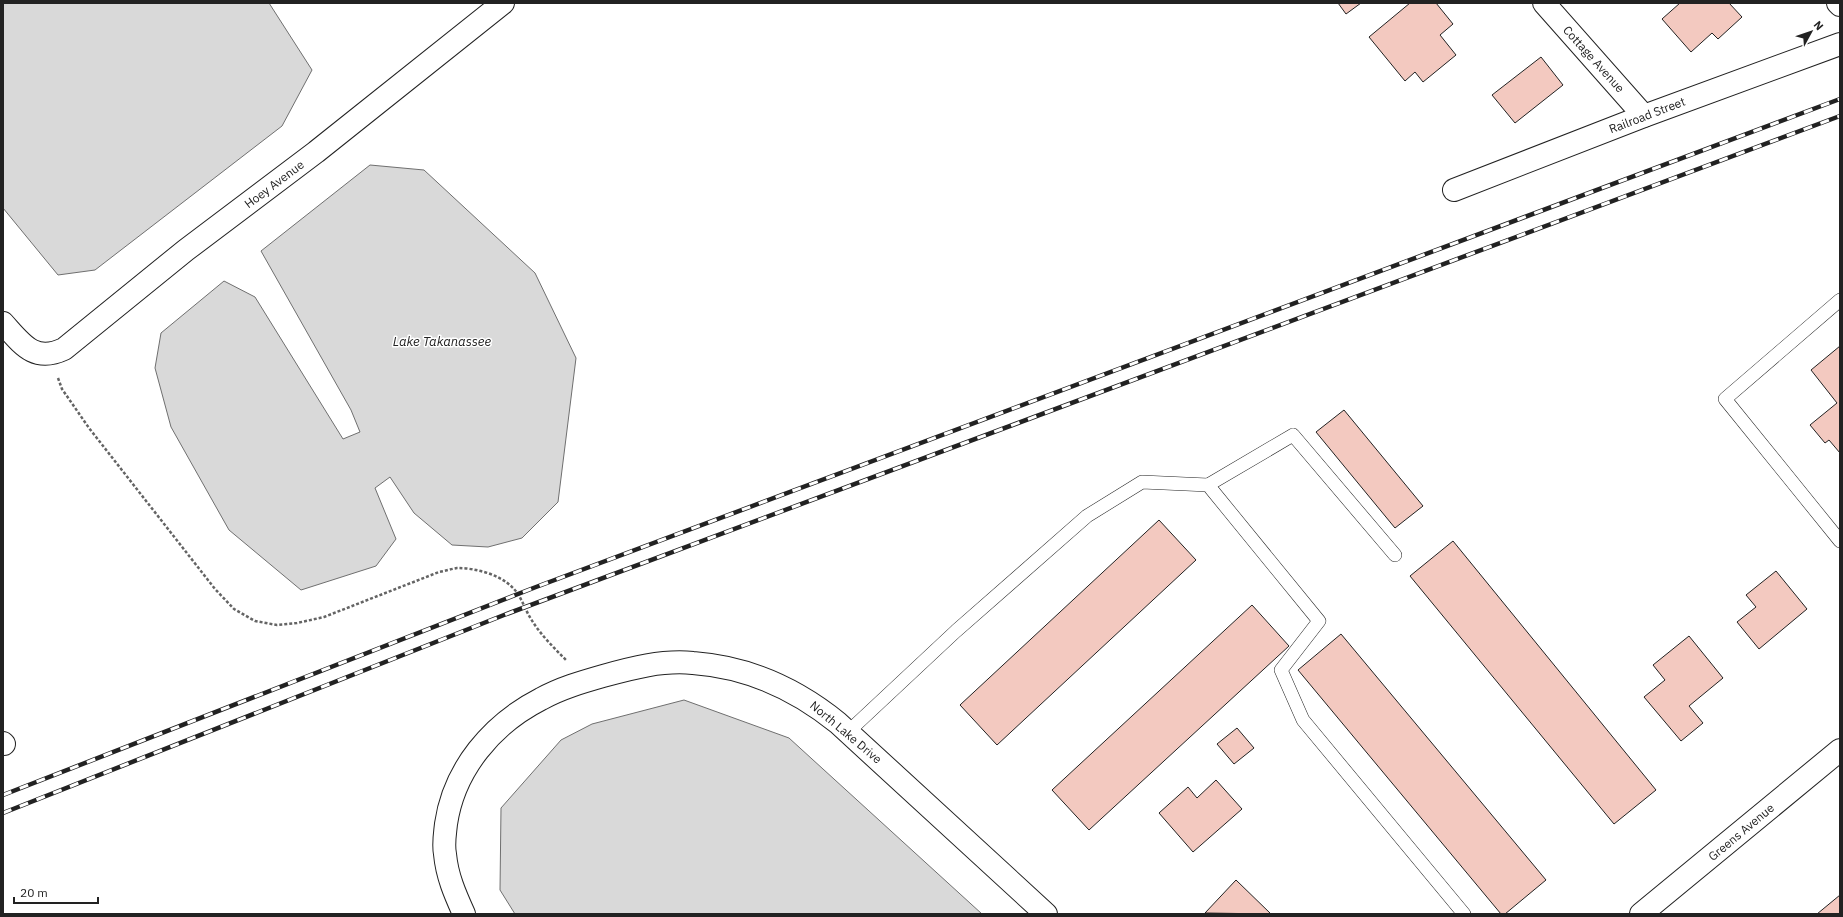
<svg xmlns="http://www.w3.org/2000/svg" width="1843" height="917" viewBox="0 0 1843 917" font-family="'IBM Plex Sans',sans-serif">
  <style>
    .water { fill: #d9d9d9; stroke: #6f6f6f }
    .building { fill: #f3c9c0; stroke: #222 }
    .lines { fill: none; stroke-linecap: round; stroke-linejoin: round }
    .lane-casing { stroke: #222; stroke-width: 14 }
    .street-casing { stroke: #222; stroke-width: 24 }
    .path { stroke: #646464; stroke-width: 2.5; stroke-dasharray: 3 2; stroke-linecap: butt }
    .lane { stroke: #fff; stroke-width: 13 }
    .street { stroke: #fff; stroke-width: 22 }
    .rail-casing { stroke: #222; stroke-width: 4.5 }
    .rail { stroke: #fff; stroke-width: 3; stroke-dasharray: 9; stroke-linecap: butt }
    .labels { text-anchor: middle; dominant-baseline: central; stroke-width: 3; stroke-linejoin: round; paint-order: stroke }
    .street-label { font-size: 12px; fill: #222; stroke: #fff }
    .water-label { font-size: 13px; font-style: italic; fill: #222; stroke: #fff }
  </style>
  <rect width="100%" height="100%" fill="#fff"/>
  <g class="water">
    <polygon points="3,3 269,3 312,70 282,126 95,270 58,275 3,208"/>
    <polygon points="370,165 424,170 535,273 576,358 558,502 522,538 488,547 452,545 414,513 390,477 375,488 396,539 376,566 301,590 229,530 171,427 155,368 161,333 224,281 255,297 343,439 360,432 351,410 261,251"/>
    <polygon points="684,700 789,738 982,914 515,914 500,890 501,808 561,740 592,724"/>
  </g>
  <g class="building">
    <polygon points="1338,3 1361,3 1346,14"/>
    <polygon points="1410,3 1436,3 1453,24 1440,35 1456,55 1423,82 1415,72 1405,81 1369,37"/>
    <polygon points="1680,3 1729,3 1742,17 1718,39 1712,33 1691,52 1662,19"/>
    <polygon points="1541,57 1563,85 1515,123 1492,95"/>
    <polygon points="1840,346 1840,453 1829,440 1825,443 1810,425 1837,403 1811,370"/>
    <polygon points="1344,410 1423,506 1395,528 1316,432"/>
    <polygon points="1159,520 1196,560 997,745 960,705"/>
    <polygon points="1453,541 1656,790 1614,824 1410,576"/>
    <polygon points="1776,571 1807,609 1759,649 1737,622 1756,607 1746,595"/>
    <polygon points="1252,605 1289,646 1089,830 1052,790"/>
    <polygon points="1341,634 1546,880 1505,914 1501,914 1298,670"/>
    <polygon points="1689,636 1723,678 1689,706 1703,723 1681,741 1644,697 1665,680 1653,665"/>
    <polygon points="1237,728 1254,748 1234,764 1217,744"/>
    <polygon points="1216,780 1242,809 1193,852 1159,813 1188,787 1197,798"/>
    <polygon points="1236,880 1271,914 1205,913"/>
    <polygon points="1840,895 1840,914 1817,914"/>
  </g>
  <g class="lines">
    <g class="lane-casing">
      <g id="lane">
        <polyline points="1840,300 1725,399 1840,541"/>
        <polyline points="1208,485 1293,435 1395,555"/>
        <polyline points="848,732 956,631 1087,516 1142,482 1208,485 1319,621 1281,670 1303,720 1464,914"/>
      </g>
    </g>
    <g class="street-casing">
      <g id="street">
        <polyline points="1544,3 1644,116"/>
        <polyline points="1838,3 1840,5"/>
        <polyline points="1454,190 1644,116 1840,44"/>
        <path d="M3 323C22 344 34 363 64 349L186 250 316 152 503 3"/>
        <polyline points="3,743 4,744"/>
        <path d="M464 914C455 894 447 876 445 854 443 844 445 834 446 824 454 769 492 724 541 699 561 688 582 682 603 676 632 668 662 660 693 663 748 667 795 688 838 723L1046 914"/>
        <polyline points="1641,914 1840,750"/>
      </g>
    </g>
    <path class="path" d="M58 378 62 389 89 428 215 589 234 609 255 621 277 625 297 623 324 617 439 572C445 571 451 569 457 568 475 568 499 574 512 587 521 595 524 608 531 619 540 634 554 648 567 661"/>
    <use href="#lane" class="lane"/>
    <use href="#street" class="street"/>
    <g class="rail-casing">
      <g id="rail">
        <polyline points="3,795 536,587 1840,99"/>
        <polyline points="3,813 504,615 1840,116"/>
      </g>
    </g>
    <use href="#rail" class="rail"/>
  </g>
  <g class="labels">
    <g class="street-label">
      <text transform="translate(1594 59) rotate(48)">Cottage Avenue</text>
      <text transform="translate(1647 115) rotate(-21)">Railroad Street</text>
      <text transform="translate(274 184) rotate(-37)">Hoey Avenue</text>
      <text transform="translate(846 732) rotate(40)">North Lake Drive</text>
      <text transform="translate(1741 832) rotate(-40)">Greens Avenue</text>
    </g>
    <g class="water-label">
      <text x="442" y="341">Lake Takanassee</text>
    </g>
  </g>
  <rect width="1843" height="917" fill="none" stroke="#222222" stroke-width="8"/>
  <g transform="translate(1811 32) rotate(50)" stroke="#ffffff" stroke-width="3" paint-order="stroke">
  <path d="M0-3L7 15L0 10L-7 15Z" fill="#222222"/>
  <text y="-6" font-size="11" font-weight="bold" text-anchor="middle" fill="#222222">N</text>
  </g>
  <path d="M14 897v6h84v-6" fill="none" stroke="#222222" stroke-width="2"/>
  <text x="20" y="897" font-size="12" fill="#222222" stroke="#ffffff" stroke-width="3" paint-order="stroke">20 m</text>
</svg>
